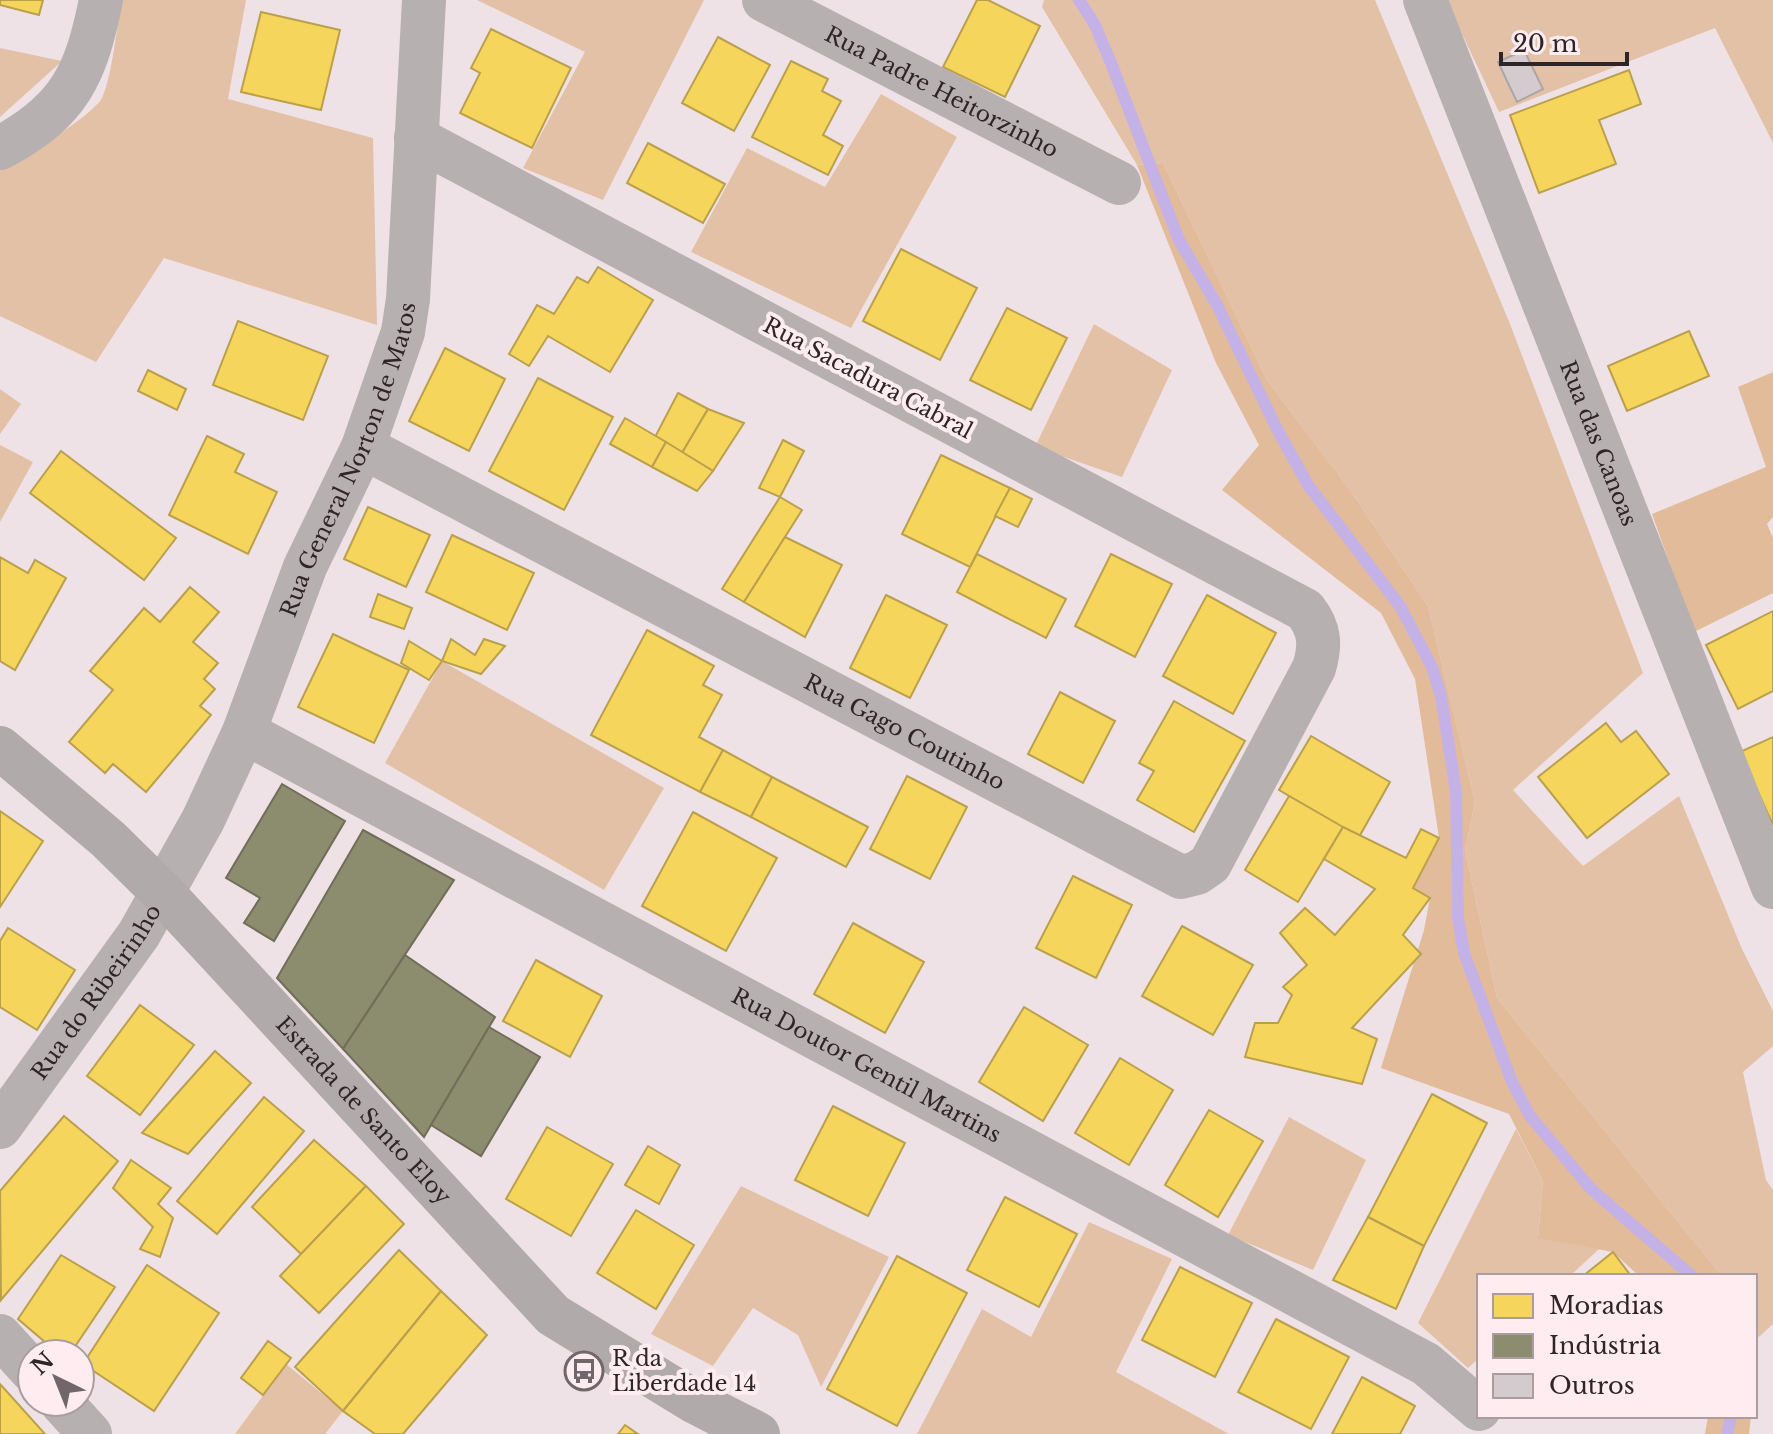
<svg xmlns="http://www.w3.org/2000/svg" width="1773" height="1434" viewBox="0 0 1773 1434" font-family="'Libre Baskerville',serif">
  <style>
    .green { fill: #e3c1a6 }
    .forest { fill: #e2bb9a }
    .homes { fill: #f6d55c; stroke: #baa04c; stroke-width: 2 }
    .industry { fill: #8c8c6e; stroke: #706d59; stroke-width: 2 }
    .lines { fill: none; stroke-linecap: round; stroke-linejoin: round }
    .stream { stroke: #c4b2e7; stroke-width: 12 }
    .building { fill: #d4cbcf; stroke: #ada4a8; stroke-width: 2 }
    .minor { stroke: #b6b1b0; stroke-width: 44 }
    .major { stroke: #b1aaaa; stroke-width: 44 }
    .labels { text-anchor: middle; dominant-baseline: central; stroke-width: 8; stroke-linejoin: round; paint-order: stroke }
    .street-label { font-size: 22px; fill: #2d2527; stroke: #ffecf0 }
    .poi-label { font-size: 22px; fill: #2d2527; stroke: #ffecf0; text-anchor: start }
  </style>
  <rect width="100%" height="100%" fill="#efe2e6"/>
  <g class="green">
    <path d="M122 0H246L228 99 373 138 377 325 164 258 96 362 0 316V168C21 160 92 116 102 98 112 77 117 25 122 0Z"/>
    <polygon points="477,0 704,0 603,200 523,168 585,52"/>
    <polygon points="1044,0 1375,0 1510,324 1643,673 1513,790 1583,866 1679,796 1742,949 1773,1011 1773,1046 1743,1072 1766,1180 1773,1190 1773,1324 1759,1337 1755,1328 1755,1276 1722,1276 1497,998 1465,850 1475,802 1428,606 1348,487 1267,380 1163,163 1137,165 1042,7"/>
    <polygon points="1446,0 1773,0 1773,143 1715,28 1499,112"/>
    <polygon points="0,48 62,61 0,117"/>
    <polygon points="881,94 957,137 851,328 691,252 747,148 825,187"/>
    <polygon points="1094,324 1172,370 1122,477 1035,447"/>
    <polygon points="0,389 21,404 0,434"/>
    <polygon points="0,445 33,462 0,522"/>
    <polygon points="442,661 664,788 604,890 385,763"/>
    <polygon points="1289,1117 1366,1160 1313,1270 1228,1235"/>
    <polygon points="1516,1129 1543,1181 1538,1237 1599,1249 1570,1276 1479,1276 1479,1358 1468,1368 1418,1323"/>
    <polygon points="741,1186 889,1257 821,1387 798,1335 753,1308 713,1366 651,1334"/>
    <polygon points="1089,1222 1172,1259 1116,1372 1229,1434 917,1434 982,1309 1031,1337"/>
    <polygon points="286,1364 343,1411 325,1434 235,1434"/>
  </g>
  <g class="forest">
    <polygon points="1163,163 1267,380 1348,487 1428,606 1475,802 1465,850 1497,998 1722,1276 1639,1276 1613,1252 1538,1238 1543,1181 1509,1114 1381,1068 1424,930 1430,898 1413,888 1439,838 1415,679 1381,613 1222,490 1259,445 1216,363 1137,165"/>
    <polygon points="1773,372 1773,517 1767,524 1773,538 1773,593 1694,632 1652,514 1766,467 1738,387"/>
    <polygon points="1708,1416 1751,1416 1749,1434 1705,1434"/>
  </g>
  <g class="homes">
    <polygon points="0,0 43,0 39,15 0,5"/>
    <polygon points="977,0 988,0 1040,26 1005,97 943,67"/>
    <polygon points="261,12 340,30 321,110 241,92"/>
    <polygon points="491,29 571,68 532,148 460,113 480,73 471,68"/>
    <polygon points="718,37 770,65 734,131 682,103"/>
    <polygon points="791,61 828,79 822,91 841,101 823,135 843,146 828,175 752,137"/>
    <polygon points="1629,70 1641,104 1599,120 1616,164 1539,193 1510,115"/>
    <polygon points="648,143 725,184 703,223 627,183"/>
    <polygon points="901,249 977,288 940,360 863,321"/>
    <polygon points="598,267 653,300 610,372 548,336 529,366 509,354 537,305 554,314 577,277 588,283"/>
    <polygon points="1007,308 1067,338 1031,410 970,380"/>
    <polygon points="238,321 328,356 303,420 213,385"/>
    <polygon points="1689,331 1709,376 1627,411 1608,366"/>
    <polygon points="445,348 505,379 469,451 409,421"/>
    <polygon points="148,370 186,389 177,410 138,391"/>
    <polygon points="538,378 613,417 564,510 489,471"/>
    <polygon points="678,393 708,409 682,453 655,437"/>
    <polygon points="708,409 744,423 713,471 682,453"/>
    <polygon points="625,418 666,442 652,467 610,444"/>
    <polygon points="207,436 244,454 235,472 277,492 248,554 169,515"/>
    <polygon points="783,440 804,451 780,497 759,488"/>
    <polygon points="666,442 713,471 697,491 652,467"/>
    <polygon points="61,451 176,538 144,580 30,493"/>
    <polygon points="941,455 1010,488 970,567 902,534"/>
    <polygon points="1010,488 1032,499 1018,527 995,516"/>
    <polygon points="780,497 802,510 744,602 722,589"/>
    <polygon points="368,507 430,535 406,587 344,559"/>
    <polygon points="452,535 534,573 507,630 426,592"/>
    <polygon points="785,537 842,565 805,637 744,602"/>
    <polygon points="977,554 1066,599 1046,638 957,592"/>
    <polygon points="1111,554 1172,584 1135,657 1075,626"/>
    <polygon points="0,557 28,573 35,560 66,578 15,670 0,661"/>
    <polygon points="190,587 219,612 193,642 218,663 204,679 215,689 200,706 211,715 146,792 113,764 105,773 69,742 113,690 90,671 144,608 160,622"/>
    <polygon points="378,594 412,608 404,629 370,617"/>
    <polygon points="886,595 947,625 910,698 850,668"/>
    <polygon points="1207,595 1276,633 1233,714 1163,676"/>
    <polygon points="1773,611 1773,691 1738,709 1706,645"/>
    <polygon points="647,630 714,666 703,685 722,695 699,737 723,750 700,792 591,735"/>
    <polygon points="333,634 409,670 374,743 298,707"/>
    <polygon points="451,639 475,655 484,639 505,646 481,674 442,661"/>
    <polygon points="409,641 442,661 429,680 401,663"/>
    <polygon points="1060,692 1115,721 1083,783 1028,754"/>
    <polygon points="1174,701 1245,741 1194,832 1137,800 1154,771 1139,763"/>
    <polygon points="1606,723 1621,742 1636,731 1669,774 1587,838 1538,777"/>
    <polygon points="1311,736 1390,782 1359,837 1279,790"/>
    <polygon points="1773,737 1773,825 1740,752"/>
    <polygon points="723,750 772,777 751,817 700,792"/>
    <polygon points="907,776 967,807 930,879 870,849"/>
    <polygon points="772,777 868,827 846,867 751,817"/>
    <polygon points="1289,796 1343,827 1298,902 1245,870"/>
    <polygon points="0,811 43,841 0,907"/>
    <polygon points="693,812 777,858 726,951 642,906"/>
    <polygon points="1343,827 1406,858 1421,829 1439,838 1413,888 1430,898 1403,935 1421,954 1352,1028 1377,1039 1362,1084 1245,1057 1255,1023 1278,1023 1292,995 1283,987 1307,965 1280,933 1305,908 1335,935 1375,889 1324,859"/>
    <polygon points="1073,876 1132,905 1096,978 1036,948"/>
    <polygon points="853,923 924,962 885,1033 814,994"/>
    <polygon points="1182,926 1253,965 1213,1035 1142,996"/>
    <polygon points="8,928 75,970 37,1030 0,1007 0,941"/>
    <polygon points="536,960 602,996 570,1057 503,1021"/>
    <polygon points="140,1005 194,1045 140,1115 87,1076"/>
    <polygon points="1024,1007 1088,1045 1043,1121 979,1082"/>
    <polygon points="215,1051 251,1083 188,1154 142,1133"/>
    <polygon points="1120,1058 1173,1090 1129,1165 1075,1133"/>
    <polygon points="1432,1094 1487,1123 1424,1246 1368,1217"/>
    <polygon points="264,1097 304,1131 217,1234 177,1201"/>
    <polygon points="833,1106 905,1143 868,1216 795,1180"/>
    <polygon points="1209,1110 1263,1141 1218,1217 1165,1185"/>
    <polygon points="64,1116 118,1161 1,1300 0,1191"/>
    <polygon points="547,1127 613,1164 571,1236 506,1199"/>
    <polygon points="314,1140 366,1186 301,1254 252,1207"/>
    <polygon points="648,1146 680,1165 659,1204 625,1185"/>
    <polygon points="131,1160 171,1188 158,1204 173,1218 160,1257 140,1249 153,1227 113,1188"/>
    <polygon points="366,1186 404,1224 319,1313 280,1276"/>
    <polygon points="1005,1197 1077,1234 1039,1307 967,1270"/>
    <polygon points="636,1210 694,1245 656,1309 597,1273"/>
    <polygon points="1368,1217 1424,1246 1396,1309 1333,1280"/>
    <polygon points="399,1250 441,1291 343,1411 295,1367"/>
    <polygon points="1613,1252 1631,1276 1583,1276"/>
    <polygon points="61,1255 115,1287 70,1354 59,1354 18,1319"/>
    <polygon points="897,1256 967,1293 897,1426 827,1389"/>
    <polygon points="147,1265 219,1313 154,1411 83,1364"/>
    <polygon points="1180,1267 1252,1303 1215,1377 1142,1340"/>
    <polygon points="441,1291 487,1335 403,1434 375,1434 343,1411"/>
    <polygon points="1276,1319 1349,1357 1311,1429 1238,1392"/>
    <polygon points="268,1341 291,1358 263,1395 241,1378"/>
    <polygon points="1362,1377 1415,1406 1400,1434 1332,1434"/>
    <polygon points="0,1384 45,1434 0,1434"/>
    <polygon points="625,1425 638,1434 618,1434"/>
  </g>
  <g class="industry">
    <polygon points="282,784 345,821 274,941 244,923 260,898 226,878"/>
    <polygon points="363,830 454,880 343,1049 277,978"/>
    <polygon points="405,955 495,1017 424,1137 343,1049"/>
    <polygon points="489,1027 540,1057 481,1156 431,1125"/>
  </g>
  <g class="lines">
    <g class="stream">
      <polyline points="1079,0 1095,25 1111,63 1179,240 1217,305 1277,429 1308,485 1400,606 1432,667 1441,696 1456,791 1458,918 1464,953 1512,1082 1530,1116 1591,1189 1692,1276"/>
      <polyline points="1727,1434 1731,1416"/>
    </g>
  </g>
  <polygon class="building" points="1524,50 1543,89 1517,102 1498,62"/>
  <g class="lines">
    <g class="minor">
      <path id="s1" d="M764 0 1119 183"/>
      <path id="s2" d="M1425 0 1773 887"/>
      <path d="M0 148C70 111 86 74 101 0"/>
      <path id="s3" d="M363 447 1181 877 1197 873 1210 864 1314 668C1321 645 1320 629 1305 610L416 138"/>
      <path id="s4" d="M244 732 1426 1364 1479 1409"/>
      <path id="s5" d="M0 1127 139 934 203 820 244 732 305 567 363 447 403 332 408 299 424 0"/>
      <polyline points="0,1336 32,1371"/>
      <polyline points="61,1402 90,1434"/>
    </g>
    <path class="major" id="s6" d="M0 748 108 839 163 893 553 1315 695 1402 758 1434"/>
  </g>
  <defs>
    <g id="bus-ring" transform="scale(2)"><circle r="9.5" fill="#ffecf0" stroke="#71676a" stroke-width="1.5"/><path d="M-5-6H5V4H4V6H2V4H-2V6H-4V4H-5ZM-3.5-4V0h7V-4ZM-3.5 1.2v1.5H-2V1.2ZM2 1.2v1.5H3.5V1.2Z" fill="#71676a"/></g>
  </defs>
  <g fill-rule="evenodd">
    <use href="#bus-ring" x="584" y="1371"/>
  </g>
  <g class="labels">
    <g class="street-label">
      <text stroke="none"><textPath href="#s1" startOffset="200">Rua Padre Heitorzinho</textPath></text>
      <text transform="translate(868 378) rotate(28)">Rua Sacadura Cabral</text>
      <text stroke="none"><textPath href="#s2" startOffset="476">Rua das Canoas</textPath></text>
      <text stroke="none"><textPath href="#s5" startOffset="758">Rua General Norton de Matos</textPath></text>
      <text stroke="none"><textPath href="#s3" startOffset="612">Rua Gago Coutinho</textPath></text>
      <text stroke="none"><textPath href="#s5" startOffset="166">Rua do Ribeirinho</textPath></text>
      <text stroke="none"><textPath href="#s4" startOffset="706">Rua Doutor Gentil Martins</textPath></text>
      <text stroke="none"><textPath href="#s6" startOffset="514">Estrada de Santo Eloy</textPath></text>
    </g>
    <g class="poi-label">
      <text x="612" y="1358">R da<tspan x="612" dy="25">Liberdade 14</tspan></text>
    </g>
  </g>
  <rect x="1477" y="1274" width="280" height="144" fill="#ffecf0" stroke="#ab9ca0" stroke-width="2"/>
  <rect x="1493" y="1294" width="40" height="24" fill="#f6d55c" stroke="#ab9ca0" stroke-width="2"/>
  <text x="1549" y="1314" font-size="24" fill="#2d2527">Moradias</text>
  <rect x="1493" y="1334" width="40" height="24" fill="#8c8c6e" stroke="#ab9ca0" stroke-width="2"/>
  <text x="1549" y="1354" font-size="24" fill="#2d2527">Indústria</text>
  <rect x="1493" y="1374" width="40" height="24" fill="#d4cbcf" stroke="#ab9ca0" stroke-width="2"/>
  <text x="1549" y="1394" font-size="24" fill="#2d2527">Outros</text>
  <g transform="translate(56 1378) rotate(317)"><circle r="38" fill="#ffecf0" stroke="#ab9ca0" stroke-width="2"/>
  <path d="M0-6L14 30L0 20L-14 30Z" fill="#71676a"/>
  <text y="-12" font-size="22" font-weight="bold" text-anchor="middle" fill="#2d2527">N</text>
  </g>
  <path d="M1501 52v12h126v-12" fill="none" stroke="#2d2527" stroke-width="4"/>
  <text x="1513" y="52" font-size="24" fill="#2d2527" stroke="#ffecf0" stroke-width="6" paint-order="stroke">20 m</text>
</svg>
